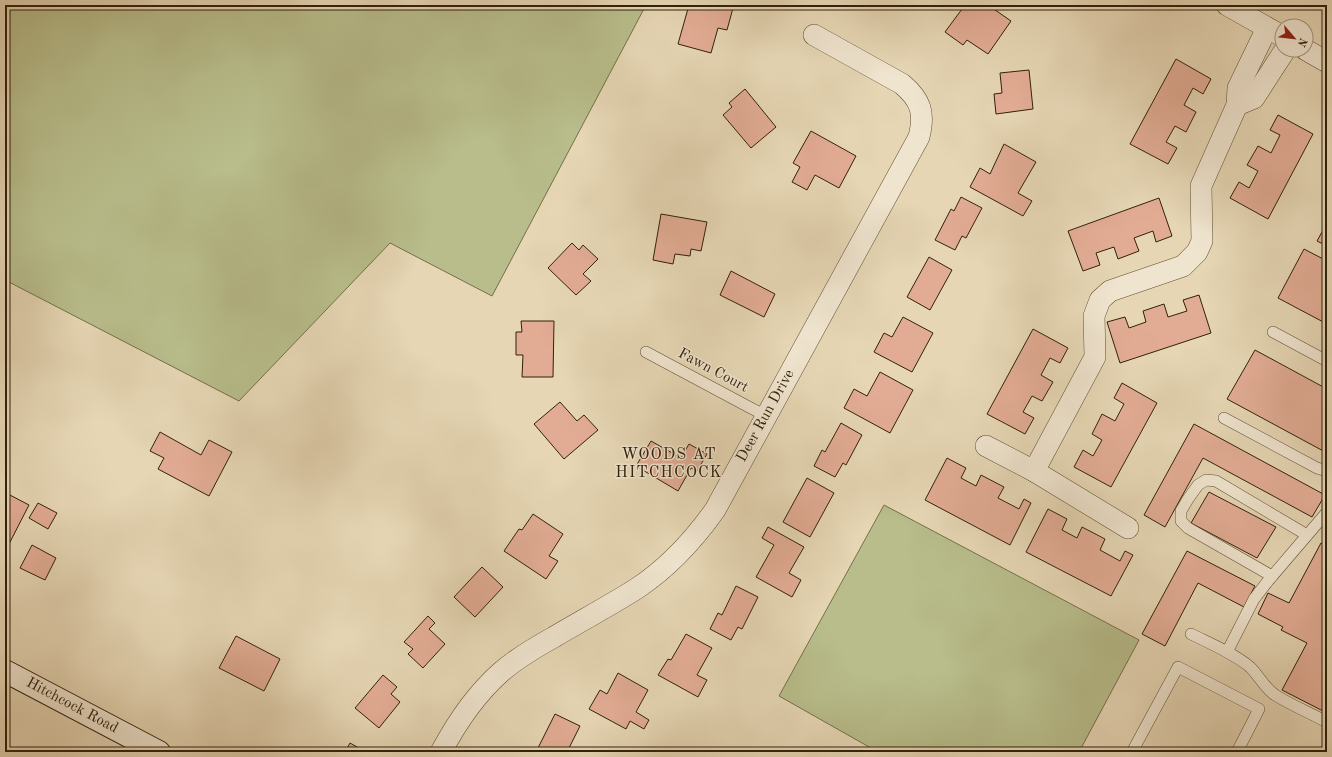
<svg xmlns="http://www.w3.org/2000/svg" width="1332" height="757" viewBox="0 0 1332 757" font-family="'Old Standard TT',serif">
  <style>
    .green { fill: #b8bd8b; stroke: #746f4a }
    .building { fill: #e2ac94; stroke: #31210a }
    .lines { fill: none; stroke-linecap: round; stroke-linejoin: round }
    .lane-casing { stroke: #5e4e34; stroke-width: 12 }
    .street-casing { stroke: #5e4e34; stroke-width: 22 }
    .secondary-casing { stroke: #31210a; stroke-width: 24 }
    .lane { stroke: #efe4ce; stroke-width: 11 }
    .street { stroke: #efe4ce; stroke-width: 21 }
    .secondary { stroke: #efe4ce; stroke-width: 22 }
    .labels { text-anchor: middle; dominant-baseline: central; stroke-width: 3; stroke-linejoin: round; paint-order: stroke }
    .street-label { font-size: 15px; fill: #31210a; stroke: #efe4ce }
    .neighbourhood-label { font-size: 16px; letter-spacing: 1px; fill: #31210a; stroke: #efe4ce }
  </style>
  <rect width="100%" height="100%" fill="#e6d6b4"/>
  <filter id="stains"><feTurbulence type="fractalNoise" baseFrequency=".005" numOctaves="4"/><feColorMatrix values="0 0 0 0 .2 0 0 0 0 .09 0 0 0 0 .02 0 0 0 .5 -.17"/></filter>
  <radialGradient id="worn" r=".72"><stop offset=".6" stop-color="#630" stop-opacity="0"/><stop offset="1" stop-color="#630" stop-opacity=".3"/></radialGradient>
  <g class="green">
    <polygon points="5,5 646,5 492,296 390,243 239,401 5,280"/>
    <polygon points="884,505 1139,640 1079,752 878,752 779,696"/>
  </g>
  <g class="building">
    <polygon points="689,5 722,5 733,8 727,30 718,28 711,53 678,44"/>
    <polygon points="965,5 988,5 1011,21 988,54 967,40 963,45 945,32"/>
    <polygon points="1176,59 1211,79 1203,94 1193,88 1184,105 1196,112 1186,132 1175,126 1166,142 1177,148 1168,164 1130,144"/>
    <polygon points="1029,70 1033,109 996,114 994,94 1002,93 1000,73"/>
    <polygon points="745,89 776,127 751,148 723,115 732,107 729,103"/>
    <polygon points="1278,115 1313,134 1268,219 1230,198 1239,182 1249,188 1258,171 1247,165 1258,146 1271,153 1280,135 1270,130"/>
    <polygon points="811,131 856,156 839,188 815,175 807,190 792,182 800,167 793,163"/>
    <polygon points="1004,144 1036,162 1018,193 1032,201 1023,216 970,187 980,168 990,174"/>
    <polygon points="961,197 982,208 966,238 962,236 955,250 935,240 951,209 954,211"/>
    <polygon points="1159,198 1172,236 1156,242 1153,231 1134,238 1139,251 1118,259 1114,247 1096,253 1100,265 1083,271 1068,231"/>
    <polygon points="661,214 707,222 701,251 691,249 690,256 675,254 673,264 653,260"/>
    <polygon points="1327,223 1327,246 1317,241"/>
    <polygon points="572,243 579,250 583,245 598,259 583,274 591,281 576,295 548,268"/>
    <polygon points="1304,249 1327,261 1327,324 1278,298"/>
    <polygon points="929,257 952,270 930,310 907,297"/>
    <polygon points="731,271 775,294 764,317 720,295"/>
    <polygon points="1199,295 1211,333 1120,363 1107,322 1125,317 1129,328 1146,322 1143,311 1164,304 1168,317 1187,311 1183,300"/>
    <polygon points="903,317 933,333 912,372 874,352 884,333 892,337"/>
    <polygon points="521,321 554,321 553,377 522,377 523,355 516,355 516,332 522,332"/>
    <polygon points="1033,329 1068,348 1060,363 1050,358 1041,375 1053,382 1042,401 1032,396 1023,412 1034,418 1025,434 987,414"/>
    <polygon points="1255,350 1327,389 1327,453 1227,399"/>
    <polygon points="880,372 913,390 890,433 844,408 854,389 867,396"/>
    <polygon points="1122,383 1157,403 1111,487 1074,467 1083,450 1093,456 1102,440 1092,434 1102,414 1115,421 1124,404 1114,398"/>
    <polygon points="560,402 577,421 584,415 598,430 564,459 534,424"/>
    <polygon points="841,423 862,435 846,465 843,463 835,477 814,466 822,450 825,452"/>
    <polygon points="1194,424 1325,495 1312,517 1203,458 1165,527 1144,515"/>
    <polygon points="160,432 201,455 209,440 232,452 209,496 158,469 164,458 150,451"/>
    <polygon points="651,441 681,458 689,444 707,454 697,471 691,468 678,491 636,466"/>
    <polygon points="947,458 966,468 961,478 976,486 981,475 1004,487 998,498 1019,509 1024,499 1031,503 1010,545 925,500"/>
    <polygon points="807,478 834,493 810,537 783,522"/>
    <polygon points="1209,492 1276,527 1257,558 1191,523"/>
    <polygon points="8,494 29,505 9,544 5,542 5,499"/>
    <polygon points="38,503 57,513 48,529 29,518"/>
    <polygon points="1048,509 1067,519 1062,530 1077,538 1082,527 1105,539 1100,550 1120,561 1125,551 1133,555 1111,596 1026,552"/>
    <polygon points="533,514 563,534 549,556 558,561 546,579 504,551 519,529 522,530"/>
    <polygon points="768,527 804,547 789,573 801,580 792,597 756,577 774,545 762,538"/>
    <polygon points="1321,543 1327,546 1327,713 1282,690 1307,643 1281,630 1283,627 1258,614 1268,593 1289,603"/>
    <polygon points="32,545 56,558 45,580 20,568"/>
    <polygon points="1187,551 1255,586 1244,607 1198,583 1165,646 1142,634"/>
    <polygon points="482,567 503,587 475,617 454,597"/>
    <polygon points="736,586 758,597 742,629 738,627 731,640 710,629 718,613 722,615"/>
    <polygon points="428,616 435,623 429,629 445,644 423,668 408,654 413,649 404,642"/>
    <polygon points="686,634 712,648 697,675 707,680 698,697 658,675 668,659 671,660"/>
    <polygon points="236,636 280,659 264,691 219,668"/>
    <polygon points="618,673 648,690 636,712 649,720 644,729 630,721 626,729 589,709 600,690 607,694"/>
    <polygon points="383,675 397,687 391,694 400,702 379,728 355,708"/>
    <polygon points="555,714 580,726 567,752 536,752"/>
    <polygon points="350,743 366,752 345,752"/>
  </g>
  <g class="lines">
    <g class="lane-casing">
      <g id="lane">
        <polyline points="1273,332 1327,361"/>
        <polyline points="646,352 747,406 766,416"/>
        <polyline points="1224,418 1317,468 1327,471"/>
        <polyline points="1272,576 1188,528 1181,521 1181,511 1188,499 1198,485 1206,480 1216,481 1307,535"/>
        <path d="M1191 634C1211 644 1233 653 1250 667 1259 676 1265 688 1275 695 1291 705 1310 713 1327 722"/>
        <polyline points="1227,652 1254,599 1268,581 1327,512"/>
        <polyline points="1132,752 1178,667 1259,709 1237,752"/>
      </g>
    </g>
    <g class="street-casing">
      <g id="street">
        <polyline points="1227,5 1282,36"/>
        <polyline points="1306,50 1327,62"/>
        <polyline points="1237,105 1254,98 1285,50"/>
        <polyline points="986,446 1034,471"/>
        <polyline points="1128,528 1034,471 1095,357 1094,316 1100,300 1110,291 1183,266 1197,252 1202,241 1201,186 1237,105 1238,88 1267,28"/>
        <path d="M441 752C457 722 475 695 501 672 517 658 536 647 554 637 581 621 609 606 636 589 668 568 693 541 715 510L919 137C925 113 921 100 902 84L814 35"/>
      </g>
    </g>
    <g class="secondary-casing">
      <polyline id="secondary" points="5,671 159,752"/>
    </g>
    <use href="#lane" class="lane"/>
    <use href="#street" class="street"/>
    <use href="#secondary" class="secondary"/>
  </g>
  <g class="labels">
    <g class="street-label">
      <text transform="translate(713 371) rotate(28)">Fawn Court</text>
      <text transform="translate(766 416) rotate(-61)">Deer Run Drive</text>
      <text transform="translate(72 706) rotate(28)">Hitchcock Road</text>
    </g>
    <g class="neighbourhood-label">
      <text x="669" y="455">WOODS AT<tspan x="669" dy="18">HITCHCOCK</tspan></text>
    </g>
  </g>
  <rect width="1332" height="757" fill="none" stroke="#e6d6b4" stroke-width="20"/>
  <rect x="6" y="6" width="1320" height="745" fill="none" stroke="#31210a" stroke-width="2"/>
  <rect x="10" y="10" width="1312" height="737" fill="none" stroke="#31210a"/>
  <g transform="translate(1294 38) rotate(118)"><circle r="19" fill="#efe4ce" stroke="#a39680"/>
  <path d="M0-3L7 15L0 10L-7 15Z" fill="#8f2418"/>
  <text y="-6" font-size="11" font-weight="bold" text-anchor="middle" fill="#31210a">N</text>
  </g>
  <rect width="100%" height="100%" filter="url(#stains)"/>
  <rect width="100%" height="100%" fill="url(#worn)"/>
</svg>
